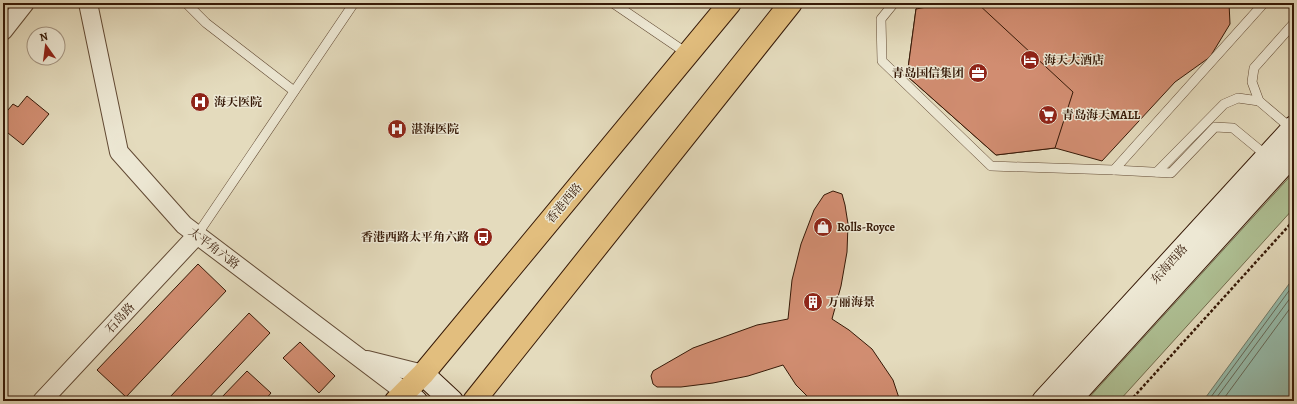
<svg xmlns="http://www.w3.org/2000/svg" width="1297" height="404" viewBox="0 0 1297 404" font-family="Alegreya,'Noto Serif SC',serif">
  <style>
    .green { fill: #afc195; stroke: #726d4e }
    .water { fill: #96bcac; stroke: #707b6a }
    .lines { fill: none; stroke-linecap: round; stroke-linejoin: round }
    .shore { stroke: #666a5a; stroke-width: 1 }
    .building { fill: #d18d71; stroke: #361907 }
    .service-casing { stroke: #624a34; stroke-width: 10 }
    .minor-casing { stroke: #624a34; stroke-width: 20 }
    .secondary-casing { stroke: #361907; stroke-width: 24 }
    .primary-casing { stroke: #361907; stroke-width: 24 }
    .path { stroke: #361907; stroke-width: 2.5; stroke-dasharray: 3 2; stroke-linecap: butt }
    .service { stroke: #ede8d4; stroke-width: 9 }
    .minor { stroke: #ede8d4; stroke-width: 18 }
    .secondary { stroke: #ede8d4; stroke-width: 22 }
    .primary { stroke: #e2be7e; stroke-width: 22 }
    .labels { text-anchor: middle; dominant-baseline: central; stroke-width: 3; stroke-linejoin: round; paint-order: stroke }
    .poi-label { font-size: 12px; font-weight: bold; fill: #361907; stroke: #ede8d4; text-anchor: start }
    .street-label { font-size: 12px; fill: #361907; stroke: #ede8d4 }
  </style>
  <rect width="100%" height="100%" fill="#e4dbbd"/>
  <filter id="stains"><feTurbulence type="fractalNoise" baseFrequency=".005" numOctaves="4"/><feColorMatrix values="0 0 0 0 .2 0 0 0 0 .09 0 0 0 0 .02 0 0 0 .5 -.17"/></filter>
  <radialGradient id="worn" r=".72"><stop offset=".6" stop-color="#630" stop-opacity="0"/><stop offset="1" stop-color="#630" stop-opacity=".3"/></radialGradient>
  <polygon class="green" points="1294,172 1294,208 1119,401 1086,401"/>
  <polygon class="water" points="1294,277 1294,401 1203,401 1292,280"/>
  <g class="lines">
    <g class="shore">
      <polyline points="1208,401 1294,284"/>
      <polyline points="1214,401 1294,293"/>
      <polyline points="1222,401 1294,303"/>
    </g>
  </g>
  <g class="building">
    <polygon points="920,3 1229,3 1230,24 1210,57 1175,82 1102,161 1055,148 996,155 907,76 916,9"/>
    <polygon points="948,3 977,3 1073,92 1055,148 996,155 907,76 916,9"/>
    <polygon points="27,96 49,114 23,145 3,129 3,116 13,104 18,107"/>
    <polygon points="833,191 842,194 845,205 848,224 847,252 841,286 832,319 849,330 872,349 893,380 900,401 812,401 796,385 783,365 748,376 713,383 681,387 657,387 653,384 651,376 653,371 693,348 757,325 788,319 792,280 801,244 814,210 824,195"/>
    <polygon points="198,264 226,291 126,397 97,370"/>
    <polygon points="249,313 270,333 206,401 174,401 170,397"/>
    <polygon points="300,342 335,376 319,393 283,358"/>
    <polygon points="247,371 271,393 264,401 224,401 221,398"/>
  </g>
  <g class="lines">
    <g class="service-casing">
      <g id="service">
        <polyline points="186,3 206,23 294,91"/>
        <polyline points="613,3 688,54"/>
        <polyline points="894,3 881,19 882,61 991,166 1114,170 1264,3"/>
        <polyline points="1292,129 1259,101 1252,82 1254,68 1294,23"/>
        <polyline points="1114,170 1171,173 1215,127 1233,128 1267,156"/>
        <polyline points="1157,172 1224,104 1238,98 1259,101"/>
        <polyline points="197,235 354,3"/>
      </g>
    </g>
    <g class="minor-casing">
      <g id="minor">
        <polyline points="88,3 119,152 184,225 406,393"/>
        <polyline points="3,31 25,3"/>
        <polyline points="367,360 423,374"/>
        <polyline points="42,401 197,235"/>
      </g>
    </g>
    <g class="secondary-casing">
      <g id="secondary">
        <polyline points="423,374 452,401"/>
        <polyline points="406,393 416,401"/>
        <polyline points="1043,401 1294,127"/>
        <polyline points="1069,401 1294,153"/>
      </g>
    </g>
    <g class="primary-casing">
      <g id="primary">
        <polyline points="396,401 423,374 730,3"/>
        <polyline points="474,401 791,3"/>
      </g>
    </g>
    <polyline class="path" points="1130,401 1294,220"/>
    <use href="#service" class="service"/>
    <use href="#minor" class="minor"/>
    <use href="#secondary" class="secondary"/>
    <use href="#primary" class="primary"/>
  </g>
  <defs>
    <g id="hotel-disc" transform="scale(1)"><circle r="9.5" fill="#8f2418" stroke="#ede8d4"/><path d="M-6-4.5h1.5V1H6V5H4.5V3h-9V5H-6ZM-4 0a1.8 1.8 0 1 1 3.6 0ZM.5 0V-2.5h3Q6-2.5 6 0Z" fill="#fff"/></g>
    <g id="office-disc" transform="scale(1)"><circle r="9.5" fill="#8f2418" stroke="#ede8d4"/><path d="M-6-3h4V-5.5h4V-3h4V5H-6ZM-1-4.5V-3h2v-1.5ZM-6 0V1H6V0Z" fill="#fff"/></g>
    <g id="hospital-disc" transform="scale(1)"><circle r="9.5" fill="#8f2418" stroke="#ede8d4"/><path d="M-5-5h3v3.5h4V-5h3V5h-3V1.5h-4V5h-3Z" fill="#fff"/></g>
    <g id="supermarket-disc" transform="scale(1)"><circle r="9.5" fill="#8f2418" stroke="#ede8d4"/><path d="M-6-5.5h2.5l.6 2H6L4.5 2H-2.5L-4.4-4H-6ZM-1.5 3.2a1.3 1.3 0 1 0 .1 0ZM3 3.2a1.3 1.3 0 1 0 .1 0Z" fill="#fff"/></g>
    <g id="shop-disc" transform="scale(1)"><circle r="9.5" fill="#8f2418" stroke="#ede8d4"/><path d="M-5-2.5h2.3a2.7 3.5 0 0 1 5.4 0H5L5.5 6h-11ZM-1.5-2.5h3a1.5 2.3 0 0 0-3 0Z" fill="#fff"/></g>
    <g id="bus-disc" transform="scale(1)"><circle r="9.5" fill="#8f2418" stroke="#ede8d4"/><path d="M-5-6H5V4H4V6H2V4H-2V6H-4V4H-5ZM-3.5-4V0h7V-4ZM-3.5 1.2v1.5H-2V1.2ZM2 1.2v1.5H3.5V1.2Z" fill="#fff"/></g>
    <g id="building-disc" transform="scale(1)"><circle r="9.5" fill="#8f2418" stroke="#ede8d4"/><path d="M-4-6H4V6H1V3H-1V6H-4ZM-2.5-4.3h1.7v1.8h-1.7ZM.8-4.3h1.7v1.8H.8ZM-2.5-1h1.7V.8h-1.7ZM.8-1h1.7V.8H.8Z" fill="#fff"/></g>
  </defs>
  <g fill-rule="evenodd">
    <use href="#hotel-disc" x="1030" y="60"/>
    <use href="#office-disc" x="978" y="73"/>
    <use href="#hospital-disc" x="200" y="102"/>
    <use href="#supermarket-disc" x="1048" y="115"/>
    <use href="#hospital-disc" x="397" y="129"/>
    <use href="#shop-disc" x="823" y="227"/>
    <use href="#bus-disc" x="483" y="237"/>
    <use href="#building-disc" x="813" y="302"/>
  </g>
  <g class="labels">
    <g class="poi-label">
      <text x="1044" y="60">海天大酒店</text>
      <text x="964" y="73" text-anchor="end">青岛国信集团</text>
      <text x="214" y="102">海天医院</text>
      <text x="1062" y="115">青岛海天MALL</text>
      <text x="411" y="129">湛海医院</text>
      <text x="837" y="227">Rolls-Royce</text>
      <text x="469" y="237" text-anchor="end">香港西路太平角六路</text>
      <text x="827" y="302">万丽海景</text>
    </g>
    <g class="street-label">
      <text transform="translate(564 203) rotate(-50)">香港西路</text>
      <text transform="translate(214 248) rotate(37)">太平角六路</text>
      <text transform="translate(1169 264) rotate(-48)">东海西路</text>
      <text transform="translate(120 318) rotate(-47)">石岛路</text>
    </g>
  </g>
  <rect width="1297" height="404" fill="none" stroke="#e4dbbd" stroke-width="16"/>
  <rect x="4" y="4" width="1289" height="396" fill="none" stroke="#361907" stroke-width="2"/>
  <rect x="8" y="8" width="1281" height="388" fill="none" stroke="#361907"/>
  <g transform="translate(46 46) rotate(346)"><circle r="19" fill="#ede8d4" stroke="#a49582"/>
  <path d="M0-3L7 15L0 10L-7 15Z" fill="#8f2418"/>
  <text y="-6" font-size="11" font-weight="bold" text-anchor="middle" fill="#361907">N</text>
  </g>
  <rect width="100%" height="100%" filter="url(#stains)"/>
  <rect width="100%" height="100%" fill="url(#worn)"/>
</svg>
